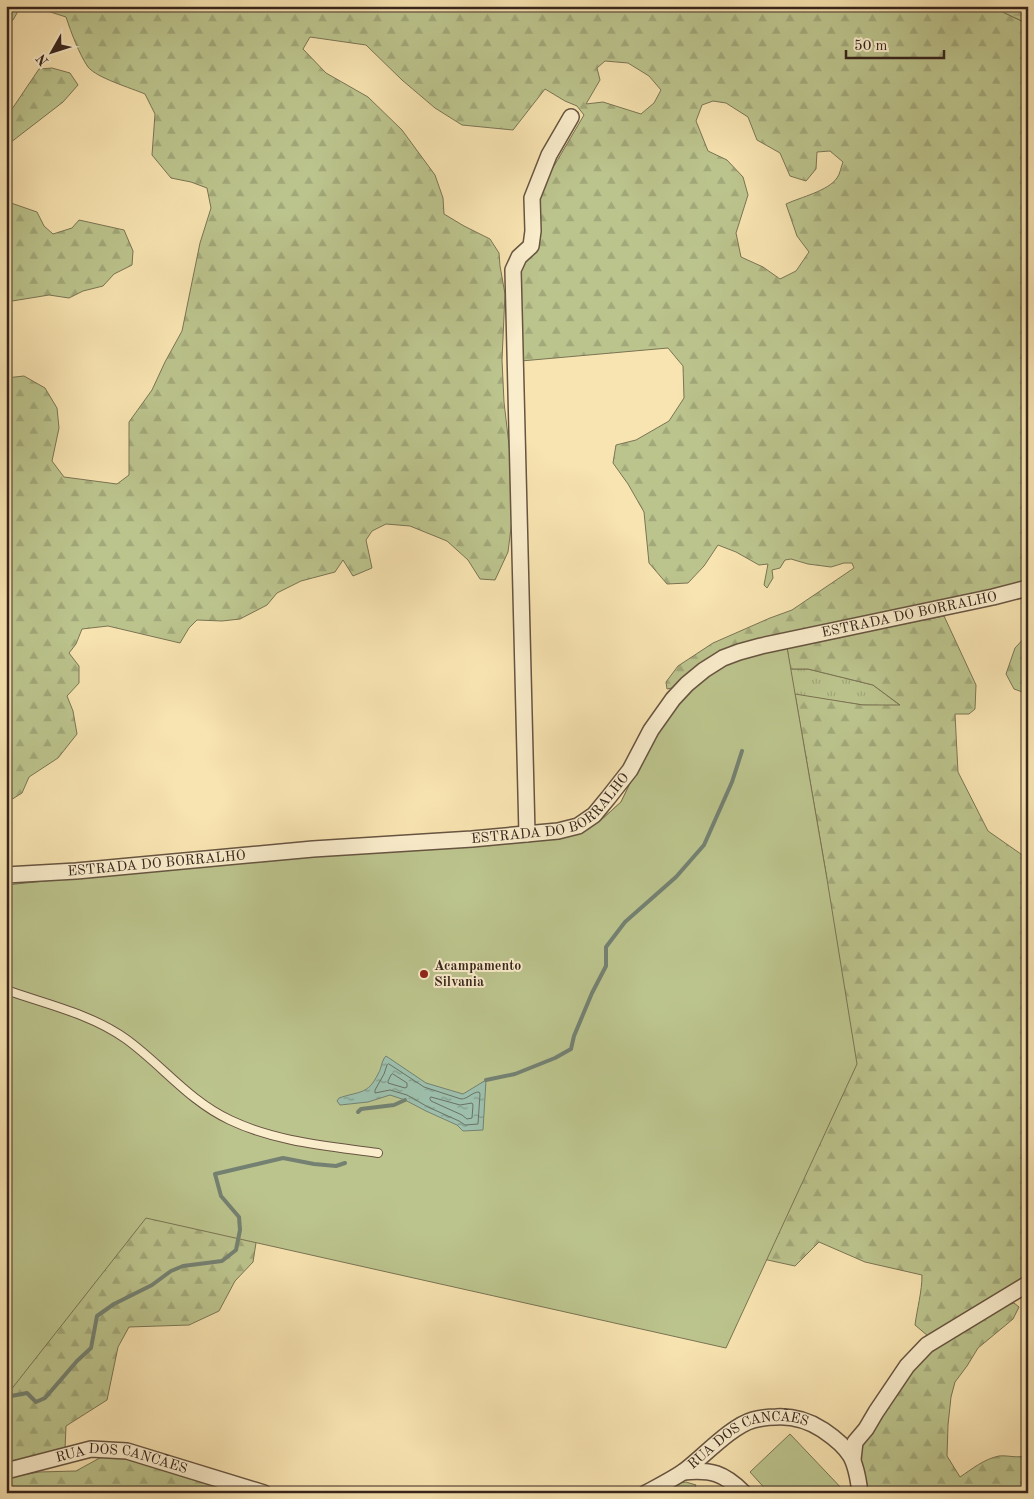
<svg xmlns="http://www.w3.org/2000/svg" width="1034" height="1499" viewBox="0 0 1034 1499" font-family="'Old Standard TT',serif">
  <style>
    .grass { fill: url(#grass-tufts); stroke: #7a7454 }
    .forest { fill: url(#forest-firs); stroke: #7a7454; fill-rule: evenodd }
    .wetland { fill: url(#wetland-marsh); stroke: #7a7454 }
    .pitch { fill: #bcc48d; stroke: #7a7454 }
    .water { fill: url(#water-ripples); stroke: #748172 }
    .lines { fill: none; stroke-linecap: round; stroke-linejoin: round }
    .shore { stroke: #6a7264; stroke-width: 1 }
    .stream { stroke: #748172; stroke-width: 4 }
    .lane-casing { stroke: #675441; stroke-width: 10 }
    .street-casing { stroke: #675441; stroke-width: 18 }
    .lane { stroke: #faedcc; stroke-width: 8 }
    .street { stroke: #faedcc; stroke-width: 15 }
    .poi-dot { fill: #8f2418; stroke: #faedcc; stroke-width: 2 }
    .labels { text-anchor: middle; dominant-baseline: central; stroke-width: 4; stroke-linejoin: round; paint-order: stroke }
    .street-label { font-size: 14px; fill: #37241c; stroke: #faedcc }
    .poi-label { font-size: 14px; font-weight: bold; fill: #37241c; stroke: #faedcc; text-anchor: start }
  </style>
  <defs>
    <pattern id="grass-tufts" width="24" height="20" patternUnits="userSpaceOnUse" patternTransform="scale(1.25)"><rect width="24" height="20" fill="#bcc48d"/><path d="M3 7l-1-3M5 7V3M7 7l1-3M15 17l-1-3M17 17v-4M19 17l1-3" fill="none" stroke="#a2a879"/></pattern>
    <pattern id="forest-firs" width="22" height="20" patternUnits="userSpaceOnUse" patternTransform="scale(1.25)"><rect width="22" height="20" fill="#bcc48d"/><path d="M5 1l3.5 6h-7zM16 11l3.5 6h-7z" fill="#a2a879"/></pattern>
    <pattern id="wetland-marsh" width="20" height="14" patternUnits="userSpaceOnUse" patternTransform="scale(1.25)"><rect width="20" height="14" fill="#bcc48d"/><path d="M1 5h8M5 5V1M11 12h8M15 12V8" fill="none" stroke="#a2a879"/></pattern>
    <pattern id="water-ripples" width="26" height="14" patternUnits="userSpaceOnUse" patternTransform="scale(1.25)"><rect width="26" height="14" fill="#9dbfac"/><path d="M2 4q2-2 4 0t4 0M15 11q2-2 4 0t4 0" fill="none" stroke="#819b8b"/></pattern>
  </defs>
  <rect width="100%" height="100%" fill="#f8e4b1"/>
  <filter id="stains"><feTurbulence type="fractalNoise" baseFrequency=".004" numOctaves="4"/><feColorMatrix values="0 0 0 0 .2 0 0 0 0 .09 0 0 0 0 .02 0 0 0 .5 -.17"/></filter>
  <radialGradient id="worn" r=".72"><stop offset=".6" stop-color="#630" stop-opacity="0"/><stop offset="1" stop-color="#630" stop-opacity=".3"/></radialGradient>
  <polygon class="grass" points="787,647 790,669 808,669 873,685 901,706 863,705 796,695 827,879 804,886"/>
  <g class="forest">
    <polygon points="6,6 21,6 13,20 6,25"/>
    <path d="M39 6H990L1028 24V583L728 649 705 661 672 688 667 689 666 682 678 666 713 643 770 618 792 610 854 568 852 563H844L831 567 808 564 791 559 785 560 780 568 772 570 773 578 767 588 764 585 768 564 759 565 736 552 718 545 704 566 688 583 667 584 649 563 644 512 628 484 613 463 616 445 636 440 669 421 684 398 683 366 668 348 521 361 516 272 538 203 541 188 584 115 577 106 565 101 545 89 513 130 462 125 435 108 402 80 366 45 310 37 303 49 326 73 368 97 402 130 435 175 443 198 444 214 464 226 490 239 499 253 500 266 505 294 502 360 504 402 510 454 512 520 508 552 495 580 480 579 468 560 447 541 410 526 386 524 372 531 366 540 372 568 353 576 343 560 335 572 301 581 277 593 267 605 240 619 222 621 197 620 189 628 180 643 108 626 82 629 76 644 69 653 79 666V683L67 696 73 711 77 734 58 758 29 777 22 793 6 803V378L24 376 45 388 57 408 59 428 52 461 64 477 117 484 129 475V422L152 390 165 362 182 331 200 243 211 208 207 188 191 182 171 178 152 155 155 114 145 94C131 88 97 78 88 67 79 54 71 32 66 17L41 9ZM605 61 628 63 649 76 661 90 654 103 641 114 603 102 586 104 600 80 597 68ZM713 101 726 103 748 117 757 140 780 153 790 176 806 181 816 169 817 152 830 151 843 162C841 167 840 174 837 178 828 191 801 197 786 204L797 236 809 252 796 271 780 279 763 267 741 257 736 233 748 195 743 177 727 160 708 151 696 121 702 105Z"/>
    <polygon points="52,68 70,73 78,85 63,102 6,146 6,118 39,69"/>
    <polygon points="6,199 11,203 37,212 44,226 53,234 72,228 79,220 124,230 133,251 132,265 114,274 103,286 83,291 69,298 49,295 6,302"/>
    <path d="M944 616 976 685 975 709 969 714H955L958 772 988 831 1028 859V1275L928 1336 915 1325C917 1309 922 1292 922 1275L865 1262 819 1242 795 1266 763 1259 6 885 211 864 383 852 581 833 600 821 621 802 638 767 827 879 795 694 863 705H900L873 685 808 669H790L787 647Z"/>
    <polygon points="1028,634 1028,694 1014,689 1006,674 1015,648"/>
    <polygon points="6,1001 258,1230 253,1262 235,1281 219,1311 189,1325 129,1327 118,1347 107,1400 66,1426 65,1449 6,1465"/>
    <path d="M1014 1303 1019 1307 1013 1319 978 1348 967 1366 955 1382 951 1397 948 1425 947 1456 960 1477C972 1469 984 1459 999 1456 1010 1455 1016 1459 1028 1455V1493H865L858 1454 862 1444 916 1364 930 1353 998 1308Z"/>
    <path d="M107 1454 125 1456 251 1493H50C35 1490 21 1493 6 1493V1478L39 1472 76 1471Z"/>
    <polygon points="686,1482 696,1485 693,1493 657,1493 674,1484"/>
  </g>
  <polygon class="wetland" points="990,6 1028,6 1028,24"/>
  <g class="pitch">
    <polygon points="787,647 827,879 857,1064 726,1348 146,1218 10,1391 6,1390 6,885 211,864 383,852 581,833 600,821 621,802 638,767 668,716 688,692 701,680 726,664 753,654"/>
    <polygon points="790,1434 846,1493 769,1493 750,1472"/>
  </g>
  <path class="water" d="M386 1056 426 1083 463 1094 486 1080 483 1130 463 1131 457 1125 426 1111 405 1100 390 1095 368 1102 340 1105 337 1101 339 1098C359 1091 368 1095 378 1074 382 1068 381 1061 386 1056Z"/>
  <g class="lines">
    <g class="shore">
      <path d="M389 1064 424 1087 461 1099C468 1099 472 1092 479 1092L480 1094 478 1124 465 1125 459 1121 428 1107 407 1095 390 1090 375 1093V1090L384 1074 387 1065Z"/>
      <polygon points="393,1074 407,1083 407,1087 405,1088 388,1083 388,1081 391,1075"/>
      <polygon points="431,1097 460,1105 472,1103 473,1105 472,1118 467,1119 462,1115 431,1101 430,1099"/>
    </g>
    <g class="stream">
      <polyline points="486,1080 515,1074 555,1058 571,1049 574,1036 592,993 606,966 606,947 625,922 676,877 704,845 732,782 742,751"/>
      <polyline points="358,1112 361,1109 394,1105 405,1100"/>
      <polyline points="6,1397 27,1393 36,1402 45,1398 77,1361 91,1348 97,1316 114,1304 152,1285 171,1271 183,1266 222,1261 236,1250 240,1230 239,1217 221,1196 215,1174 283,1158 314,1164 336,1166 345,1163"/>
    </g>
    <g class="lane-casing">
      <path id="lane" d="M6 990C46 1004 91 1014 126 1039 162 1065 189 1101 230 1120 276 1142 329 1146 378 1153"/>
    </g>
    <g class="street-casing">
      <g id="street">
        <polyline points="527,834 513,270 519,257 531,246 533,231 532,198 549,155 571,117"/>
        <path id="s1" d="M6 875 76 871 313 849 472 839 558 831 578 826 594 815 608 798 630 770 651 730 673 699 687 684 704 670 723 658 739 652 761 646 993 597 1028 588"/>
        <polyline points="853,1459 855,1442 866,1429 876,1412 907,1366 927,1345 1026,1285"/>
        <path id="s2" d="M6 1471 91 1449 127 1451 264 1493"/>
        <path d="M683 1472C711 1469 724 1473 744 1493"/>
        <path id="s3" d="M646 1493C659 1486 671 1480 683 1472 702 1458 731 1426 753 1420 761 1418 768 1417 776 1417 793 1416 809 1421 823 1430 851 1449 856 1459 860 1493"/>
      </g>
    </g>
    <use href="#lane" class="lane"/>
    <use href="#street" class="street"/>
  </g>
  <circle class="poi-dot" cx="424" cy="974" r="5"/>
  <g class="labels">
    <g class="street-label">
      <text stroke="none"><textPath href="#s1" startOffset="991">ESTRADA DO BORRALHO</textPath></text>
      <text stroke="none"><textPath href="#s1" startOffset="556">ESTRADA DO BORRALHO</textPath></text>
      <text stroke="none"><textPath href="#s1" startOffset="151">ESTRADA DO BORRALHO</textPath></text>
      <text stroke="none"><textPath href="#s3" startOffset="119">RUA DOS CANCÃES</textPath></text>
      <text stroke="none"><textPath href="#s2" startOffset="119">RUA DOS CANCÃES</textPath></text>
    </g>
    <g class="poi-label">
      <text x="434" y="966">Acampamento<tspan x="434" dy="16">Silvania</tspan></text>
    </g>
  </g>
  <rect width="1034" height="1499" fill="none" stroke="#f8e4b1" stroke-width="25"/>
  <rect x="8" y="8" width="1019" height="1484" fill="none" stroke="#37241c" stroke-width="2.5"/>
  <rect x="12" y="12" width="1009" height="1474" fill="none" stroke="#37241c"/>
  <g transform="translate(52 52) rotate(231)" stroke="#faedcc" stroke-width="4" paint-order="stroke">
  <path d="M0-4L9 19L0 12L-9 19Z" fill="#37241c"/>
  <text y="-8" font-size="14" font-weight="bold" text-anchor="middle" fill="#37241c">N</text>
  </g>
  <path d="M846 50v8h98v-8" fill="none" stroke="#37241c" stroke-width="2.5"/>
  <text x="854" y="50" font-size="15" fill="#37241c" stroke="#faedcc" stroke-width="4" paint-order="stroke">50 m</text>
  <rect width="100%" height="100%" filter="url(#stains)"/>
  <rect width="100%" height="100%" fill="url(#worn)"/>
</svg>
